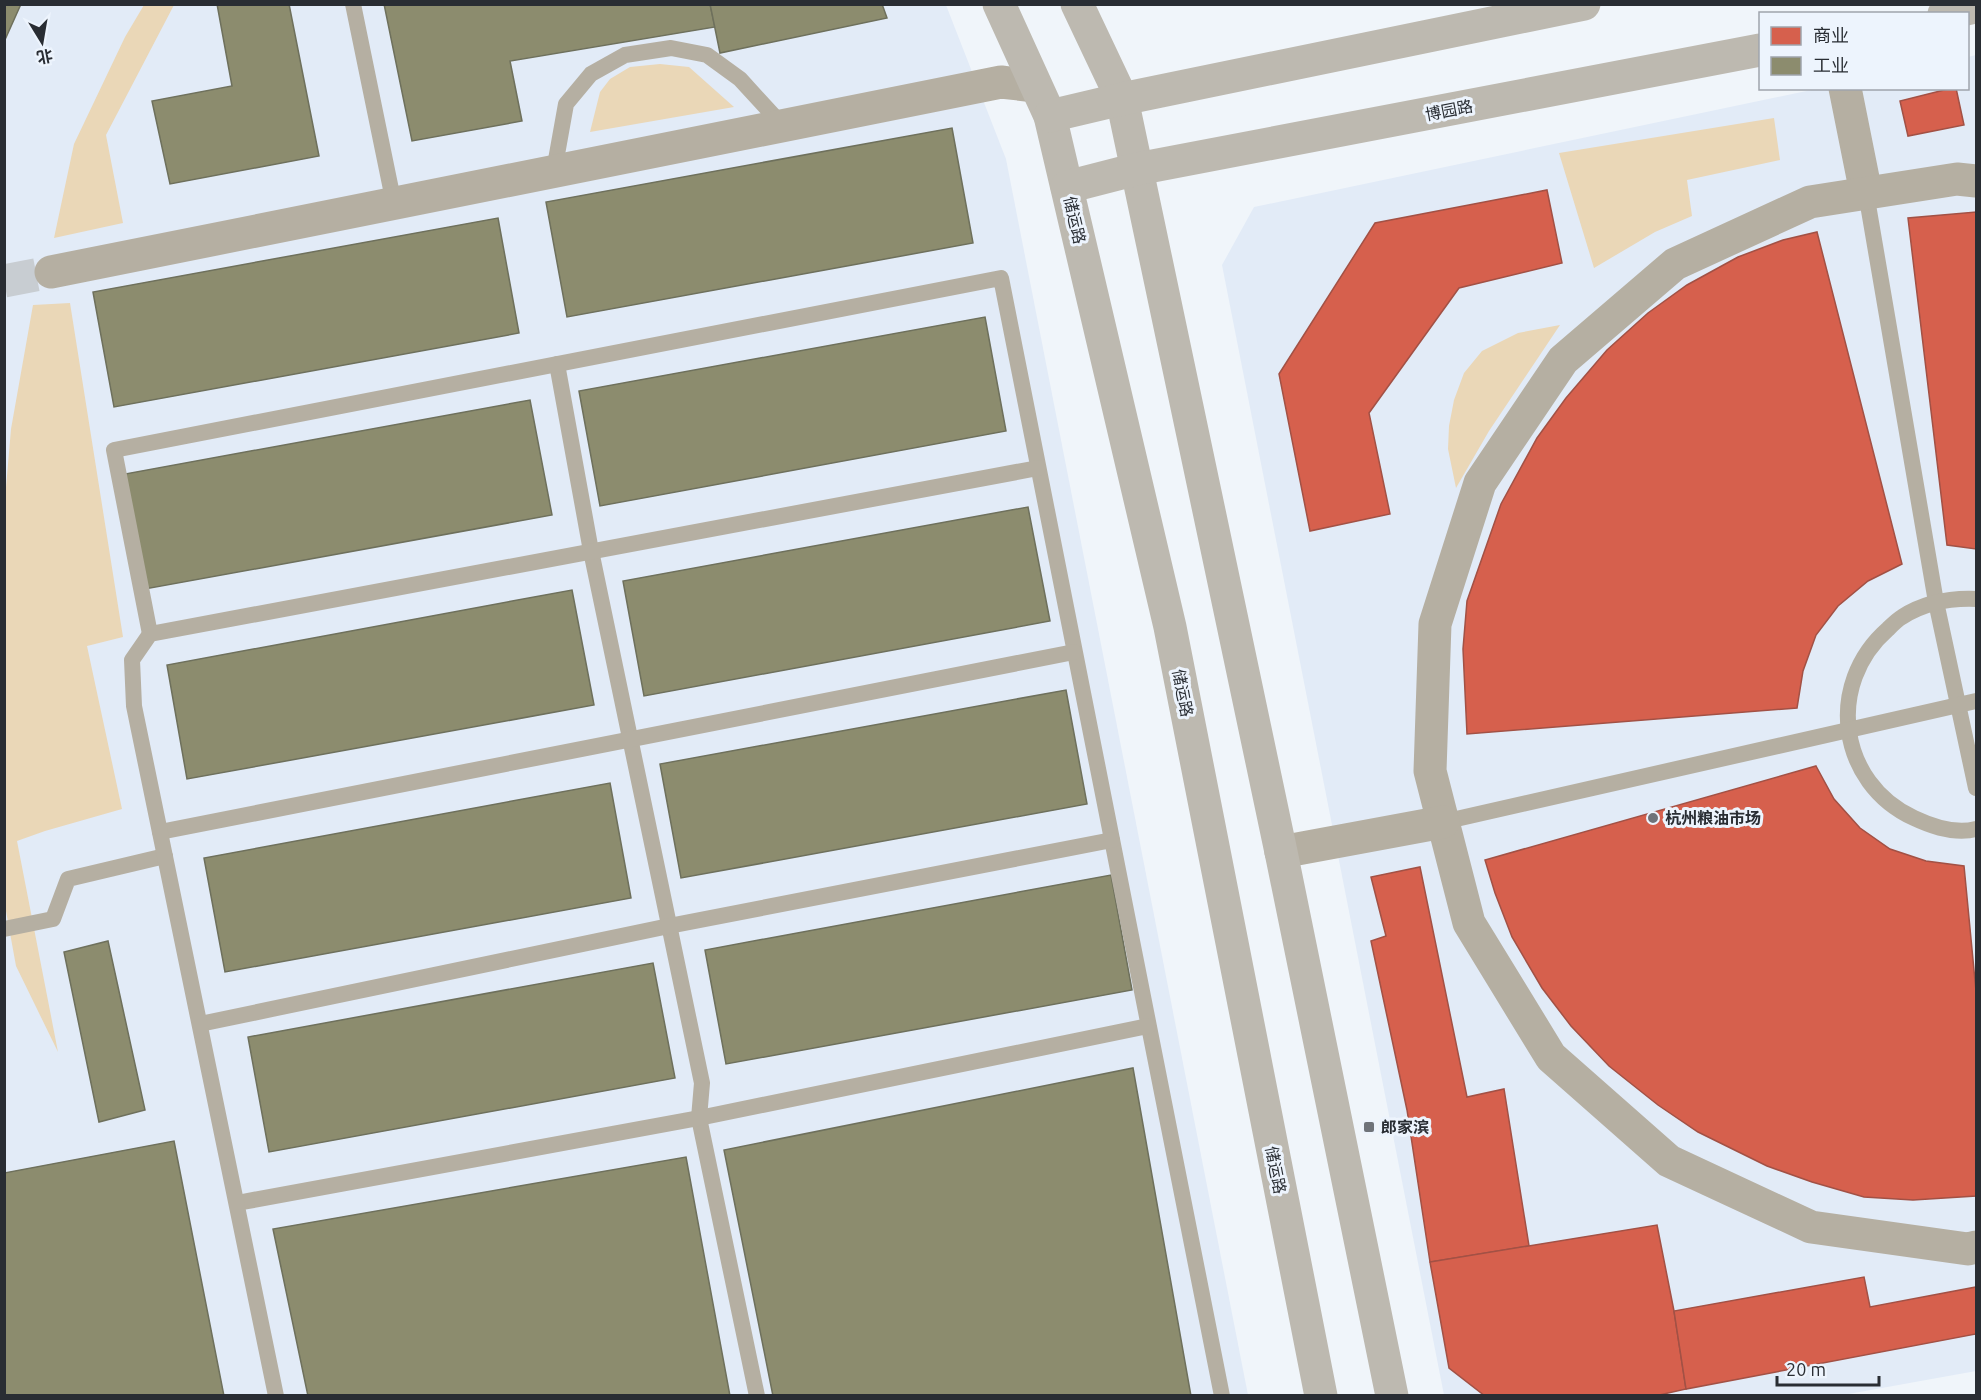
<svg xmlns="http://www.w3.org/2000/svg" width="1981" height="1400" viewBox="0 0 1981 1400" font-family="Ubuntu,'Noto Sans SC',sans-serif">
  <style>
    .built { fill: #e2ebf7 }
    .green { fill: #ead7b7 }
    .shops { fill: #d6604d; stroke: #a25145; stroke-width: 1.5 }
    .industry { fill: #8c8c6e; stroke: #6e705c; stroke-width: 1.5 }
    .lines { fill: none; stroke-linecap: round; stroke-linejoin: round }
    .street-tunnel { stroke: #c8cdd2; stroke-width: 33; stroke-dasharray: 33 16; stroke-linecap: butt }
    .lane { stroke: #b5afa2; stroke-width: 16 }
    .street { stroke: #b5afa2; stroke-width: 33 }
    .secondary { stroke: #bdb9b0; stroke-width: 33 }
    .poi-dot { fill: #6f7379; stroke: #edf4fd; stroke-width: 2 }
    .labels { text-anchor: middle; dominant-baseline: central; stroke-width: 6; stroke-linejoin: round; paint-order: stroke }
    .street-label { font-size: 16px; fill: #292d33; stroke: #edf4fd }
    .poi-label { font-size: 16px; font-weight: bold; fill: #292d33; stroke: #edf4fd; text-anchor: start }
  </style>
  <rect width="100%" height="100%" fill="#f0f5fa"/>
  <g class="built">
    <polygon points="5,5 946,5 1006,159 1248,1395 5,1396"/>
    <polygon points="1976,55 1976,1371 1843,1395 1444,1395 1222,265 1254,207 1816,89 1968,88 1968,57"/>
  </g>
  <g class="green">
    <polygon points="144,5 174,5 106,135 123,223 54,238 74,144 125,37"/>
    <polygon points="660,64 689,67 734,107 590,132 600,92 610,79 630,67"/>
    <polygon points="1774,118 1780,160 1687,180 1692,216 1655,232 1594,268 1559,153"/>
    <polygon points="70,303 123,637 87,646 122,809 45,831 17,841 58,1052 16,966 4,900 5,499 11,429 33,305"/>
    <polygon points="1560,325 1489,431 1456,488 1448,449 1449,426 1454,400 1464,373 1482,351 1518,333"/>
  </g>
  <g class="shops">
    <polygon points="1952,88 1956,88 1964,125 1908,136 1900,101"/>
    <polygon points="1547,190 1562,263 1459,288 1369,413 1390,514 1310,531 1279,374 1375,223"/>
    <polygon points="1976,212 1976,549 1947,545 1908,218"/>
    <polygon points="1817,232 1902,564 1868,581 1838,606 1816,635 1803,671 1797,708 1467,734 1463,649 1467,601 1501,504 1537,438 1566,398 1607,350 1648,313 1687,285 1738,257 1783,240"/>
    <polygon points="1816,766 1834,799 1860,828 1890,849 1926,861 1964,866 1976,991 1976,1196 1913,1200 1864,1197 1812,1182 1767,1166 1698,1132 1658,1105 1609,1066 1571,1026 1542,988 1512,937 1495,893 1485,860"/>
    <polygon points="1420,867 1467,1097 1504,1089 1529,1246 1430,1262 1407,1110 1371,941 1386,936 1371,877"/>
    <polygon points="1657,1225 1674,1311 1686,1389 1655,1396 1485,1396 1449,1368 1430,1262"/>
    <polygon points="1864,1277 1870,1307 1976,1287 1976,1334 1686,1389 1674,1311"/>
  </g>
  <g class="industry">
    <polygon points="4,4 21,4 4,42"/>
    <polygon points="217,4 289,4 319,156 170,184 152,101 232,86"/>
    <polygon points="384,4 710,4 715,27 510,61 522,121 412,141"/>
    <polygon points="710,4 882,4 887,18 720,53"/>
    <polygon points="952,128 973,243 567,317 546,202"/>
    <polygon points="498,218 519,333 114,407 93,292"/>
    <polygon points="985,317 1006,431 600,506 579,391"/>
    <polygon points="530,400 552,515 145,589 125,474"/>
    <polygon points="1028,507 1050,621 644,696 623,581"/>
    <polygon points="572,590 594,705 187,779 167,665"/>
    <polygon points="1066,690 1087,804 681,878 660,764"/>
    <polygon points="610,783 631,898 225,972 204,858"/>
    <polygon points="1111,875 1132,990 726,1064 705,950"/>
    <polygon points="108,941 145,1110 99,1122 64,952"/>
    <polygon points="653,963 675,1078 269,1152 248,1037"/>
    <polygon points="1133,1068 1191,1396 773,1396 724,1150"/>
    <polygon points="174,1141 224,1396 4,1396 4,1173"/>
    <polygon points="686,1157 730,1396 308,1396 273,1229"/>
  </g>
  <g class="lines">
    <polyline class="street-tunnel" points="4,281 51,272"/>
    <g class="lane">
      <polyline points="353,4 394,204"/>
      <polyline points="554,171 566,104 591,74 625,55 671,48 707,55 740,79 783,126"/>
      <polyline points="1866,193 1936,602 1976,788"/>
      <polyline points="557,364 591,551 702,1083 699,1118 757,1396"/>
      <path d="M1976 599C1951 598 1924 603 1902 617 1897 620 1892 625 1888 629 1825 684 1838 783 1914 818 1933 827 1957 834 1976 829"/>
      <polyline points="150,634 114,450 1001,278 1222,1396"/>
      <polyline points="1443,822 1976,701"/>
      <polyline points="160,832 1074,652"/>
      <polyline points="4,929 53,919 68,879 165,856"/>
      <polyline points="200,1024 669,926 1112,840"/>
      <polyline points="237,1203 699,1118 1148,1026"/>
      <polyline points="276,1396 134,706 132,660 150,634 1038,468"/>
    </g>
    <g class="street">
      <polyline points="1845,88 1866,193"/>
      <polyline points="1976,181 1957,179 1810,202 1675,264 1563,360 1480,483 1435,624 1430,771 1469,923 1551,1057 1669,1161 1811,1227 1968,1249 1976,1247"/>
      <polyline points="51,272 1001,82 1035,86"/>
      <polyline points="1281,852 1443,822"/>
    </g>
    <g class="secondary">
      <polyline points="999,4 1050,116 1170,627 1321,1396"/>
      <polyline points="1077,4 1122,99 1281,852 1392,1396"/>
      <polyline points="1944,14 1976,7"/>
      <polyline points="1050,116 1122,99 1584,4"/>
      <polyline points="1067,187 1137,169 1760,50"/>
    </g>
  </g>
  <g class="poi-dot">
    <circle cx="1653" cy="818" r="6"/>
    <rect x="1363" y="1121" width="12" height="12" rx="3"/>
  </g>
  <g class="labels">
    <g class="street-label">
      <text transform="translate(1449 110) rotate(-11)">博园路</text>
      <text transform="translate(1075 220) rotate(77)">储运路</text>
      <text transform="translate(1183 693) rotate(79)">储运路</text>
      <text transform="translate(1276 1170) rotate(79)">储运路</text>
    </g>
    <g class="poi-label">
      <text x="1665" y="818">杭州粮油市场</text>
      <text x="1381" y="1127">郎家滨</text>
    </g>
  </g>
  <rect width="1981" height="1400" fill="none" stroke="#292d33" stroke-width="12"/>
  <rect x="1759" y="12" width="210" height="78" fill="#edf4fd" stroke="#9fa4ac" stroke-width="1.5"/>
  <rect x="1771" y="27" width="30" height="18" fill="#d6604d" stroke="#9fa4ac" stroke-width="1.5"/>
  <text x="1813" y="42" font-size="18" fill="#292d33">商业</text>
  <rect x="1771" y="57" width="30" height="18" fill="#8c8c6e" stroke="#9fa4ac" stroke-width="1.5"/>
  <text x="1813" y="72" font-size="18" fill="#292d33">工业</text>
  <g transform="translate(42 42) rotate(169)" stroke="#edf4fd" stroke-width="4.5" paint-order="stroke">
  <path d="M0-4.5L10 22L0 15L-10 22Z" fill="#292d33"/>
  <text y="-9" font-size="16" font-weight="bold" text-anchor="middle" fill="#292d33">北</text>
  </g>
  <path d="M1777 1376v9h102v-9" fill="none" stroke="#292d33" stroke-width="3"/>
  <text x="1786" y="1376" font-size="18" fill="#292d33" stroke="#edf4fd" stroke-width="4.5" paint-order="stroke">20 m</text>
</svg>
